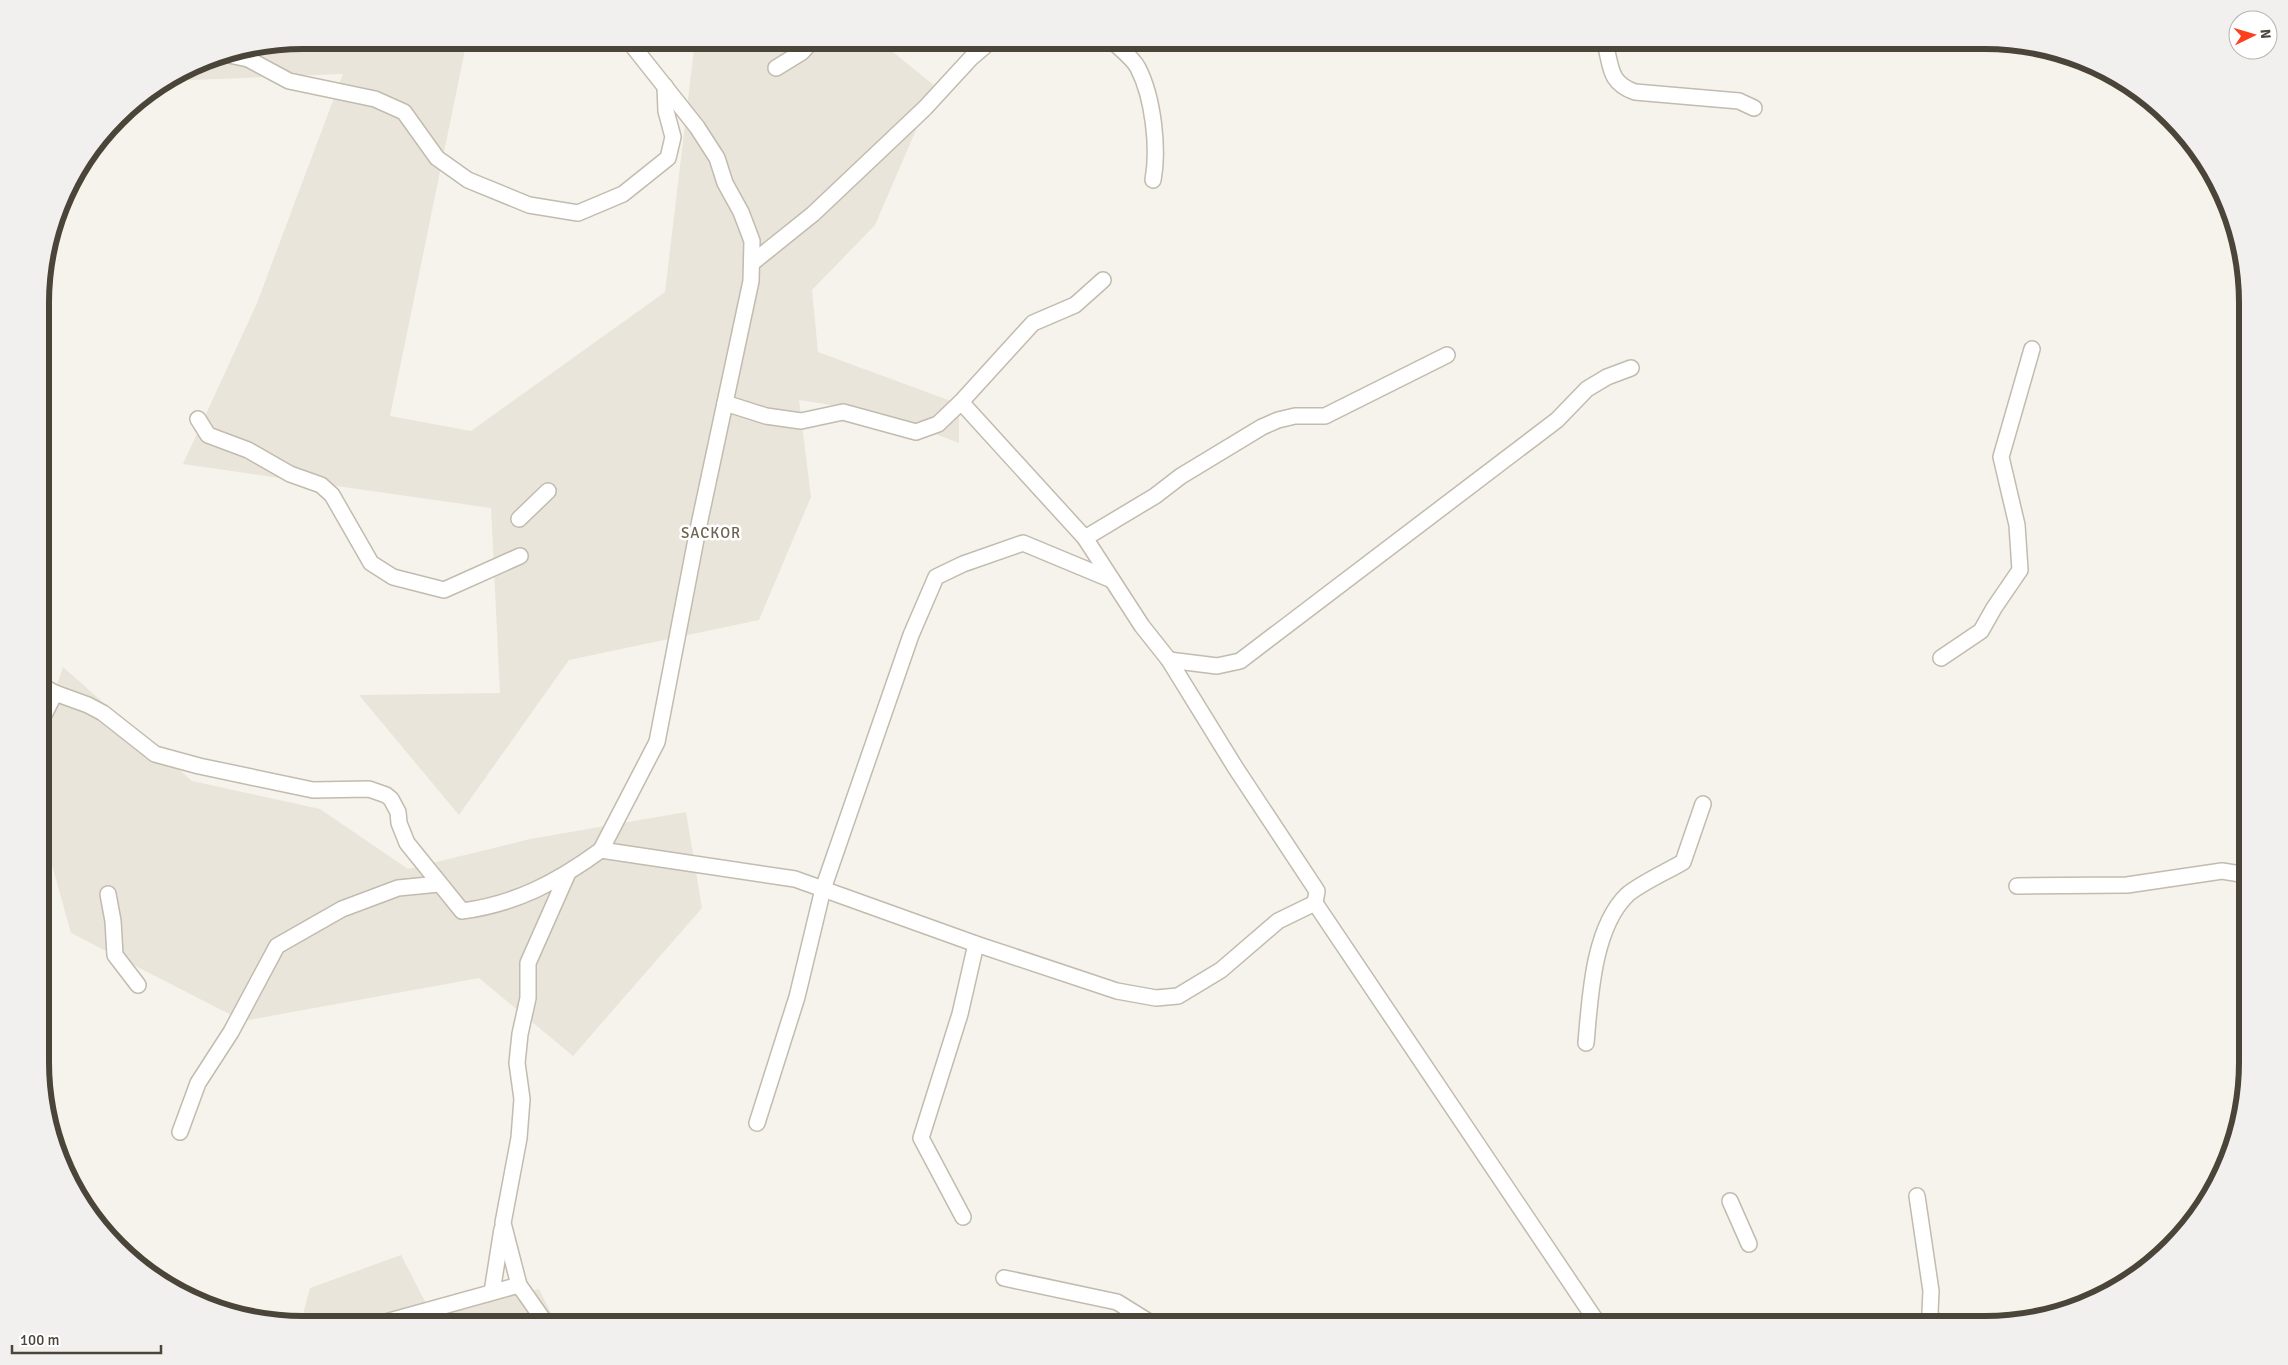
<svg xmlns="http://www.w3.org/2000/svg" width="2288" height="1365" viewBox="0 0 2288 1365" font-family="Signika,sans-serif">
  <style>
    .residential { fill: #eae5da }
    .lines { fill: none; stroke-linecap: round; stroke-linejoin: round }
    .minor-casing { stroke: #c2bbae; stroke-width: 18 }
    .minor { stroke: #fff; stroke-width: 15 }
    .labels { text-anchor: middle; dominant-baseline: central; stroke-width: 5; stroke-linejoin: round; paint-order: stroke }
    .neighbourhood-label { font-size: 15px; letter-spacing: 1px; fill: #6e6250; stroke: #fff }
    .rim { fill: none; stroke: #4b4439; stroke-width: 6 }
  </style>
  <rect width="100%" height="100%" fill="#f6f3ec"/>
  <g class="residential">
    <polygon points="302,40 467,40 390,416 471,431 665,292 695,41 878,40 935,86 875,225 812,290 818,352 959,404 959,443 917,427 844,407 799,400 811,497 759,620 569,660 459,815 359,695 500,693 491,508 183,464 257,303 343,74 167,81 202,60"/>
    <polygon points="63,667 192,781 320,809 408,869 530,839 686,812 702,908 573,1056 479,978 243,1021 71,933 42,829 42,731"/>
    <polygon points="401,1255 432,1315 539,1289 557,1325 300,1325 310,1288"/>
  </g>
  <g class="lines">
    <g class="minor-casing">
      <g id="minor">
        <path d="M1111 40C1119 48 1133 58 1138 68 1153 97 1159 148 1153 180"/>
        <path d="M1604 40C1612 65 1607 82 1635 92L1739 101 1754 108"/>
        <polyline points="229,55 248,59 289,81 375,99 404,112 437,158 468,180 529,205 578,213 623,194 668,158 673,137 666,111 665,86"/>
        <polyline points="776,68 802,52 813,40"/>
        <polyline points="752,263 813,214 925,108 971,58 992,40"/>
        <polyline points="961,402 1033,323 1075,305 1103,280"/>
        <polyline points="725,403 766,416 801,421 843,412 916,432 938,424 961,402 1085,538 1142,626 1169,660 1235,767 1317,891 1315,903"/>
        <polyline points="198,419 208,435 248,450 290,474 321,485 332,495 371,563 393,577 444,590 520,556"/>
        <polyline points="519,519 548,491"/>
        <polyline points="1085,538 1155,496 1181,476 1262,427 1278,420 1295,416 1325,416 1447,355"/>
        <polyline points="1941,658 1981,631 1994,608 2020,570 2017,525 2001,457 2032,349"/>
        <polyline points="1169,660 1217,666 1240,661 1557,420 1587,389 1607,377 1631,368"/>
        <path d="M42 686 55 693 88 705 103 713 155 754 199 766 313 790 369 789 386 795 391 799 398 812 399 823 407 843 462 911C516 904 557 882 601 850L795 879 976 944 1117 991 1156 998 1178 996 1221 970 1278 921 1315 903 1599 1325"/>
        <polyline points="42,719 55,693"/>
        <polyline points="601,850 657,742 697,534 751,281 752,241 741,212 725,183 717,158 697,127 628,40"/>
        <polyline points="2017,886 2127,885 2222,871 2247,875"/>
        <polyline points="108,894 113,921 115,955 138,985"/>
        <path d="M1586 1043C1590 998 1593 928 1627 895 1639 884 1668 871 1683 862L1703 804"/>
        <polyline points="757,1123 797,997 823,889 911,635 936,577 963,564 1023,543 1112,580"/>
        <polyline points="180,1132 198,1083 231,1032 277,946 342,909 398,888 439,884"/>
        <polyline points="1917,1196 1931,1291 1930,1312 1933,1324"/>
        <polyline points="1730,1201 1749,1244"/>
        <polyline points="963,1217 921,1138 960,1014 976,944"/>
        <polyline points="1004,1278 1117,1302 1154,1325"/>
        <polyline points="492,1292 502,1229"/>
        <polyline points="375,1325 519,1285"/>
        <polyline points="547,1325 519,1285 503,1223 519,1138 522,1099 517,1063 520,1034 528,998 528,963 567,875"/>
      </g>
    </g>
    <use href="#minor" class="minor"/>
  </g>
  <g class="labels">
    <g class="neighbourhood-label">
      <text x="711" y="533">SACKOR</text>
    </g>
  </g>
  <path d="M0 0H2288V1365H0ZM303 49H1985A254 254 0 0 1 2239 303V1062A254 254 0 0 1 1985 1316H303A254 254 0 0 1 49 1062V303A254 254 0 0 1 303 49Z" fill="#f1f0ef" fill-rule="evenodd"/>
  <path class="rim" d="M303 49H1985A254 254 0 0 1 2239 303V1062A254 254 0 0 1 1985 1316H303A254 254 0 0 1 49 1062V303A254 254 0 0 1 303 49Z"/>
  <g transform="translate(2253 35) rotate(85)"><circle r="24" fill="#ffffff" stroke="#b7b4b0"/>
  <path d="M0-4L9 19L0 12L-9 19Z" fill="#fc3f1d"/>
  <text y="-8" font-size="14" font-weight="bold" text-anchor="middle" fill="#4b4439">N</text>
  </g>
  <path d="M12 1345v8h149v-8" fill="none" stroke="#4b4439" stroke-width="2.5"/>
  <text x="20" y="1345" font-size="15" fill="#4b4439" stroke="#ffffff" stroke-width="4" paint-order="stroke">100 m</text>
</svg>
